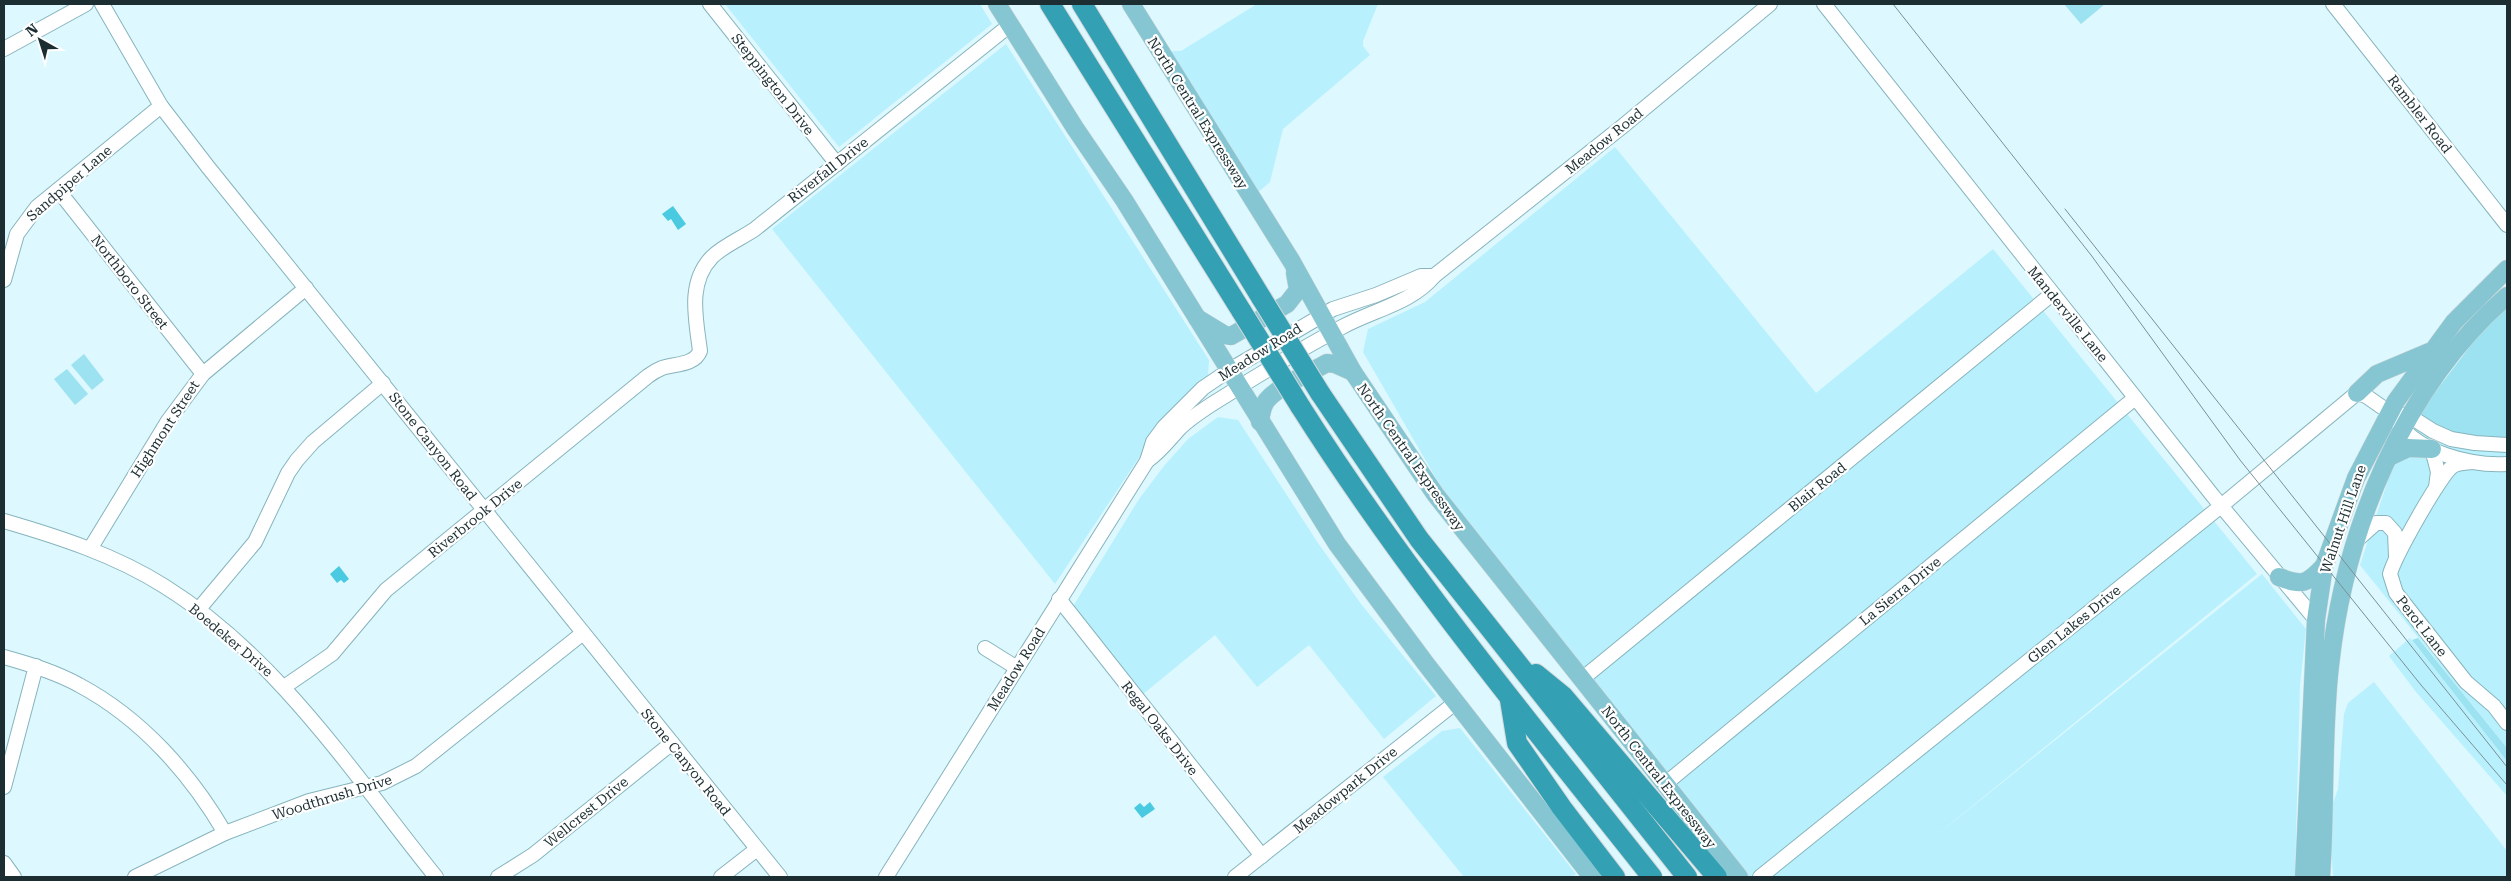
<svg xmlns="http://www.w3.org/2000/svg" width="2511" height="881" viewBox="0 0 2511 881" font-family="'Roboto Serif',serif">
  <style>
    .built { fill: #b8f1fd }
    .green { fill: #9ce2f0 }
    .water { fill: #4acae1 }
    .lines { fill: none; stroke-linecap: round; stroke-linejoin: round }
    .minor-casing { stroke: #87b4bd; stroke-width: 16 }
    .major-casing { stroke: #d6d9da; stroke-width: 19 }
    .highway-casing { stroke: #d6d9da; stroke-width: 22 }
    .minor { stroke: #fff; stroke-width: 14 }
    .major { stroke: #85c6d2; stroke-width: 18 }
    .highway { stroke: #33a0b4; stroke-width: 20 }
    .tram { stroke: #7a9095; stroke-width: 1 }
    .highway-bridge-casing { stroke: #d6d9da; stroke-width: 22; stroke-linecap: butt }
    .highway-bridge { stroke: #33a0b4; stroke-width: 20 }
    .labels { text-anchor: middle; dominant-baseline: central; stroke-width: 4.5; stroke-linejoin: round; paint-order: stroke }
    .street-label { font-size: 14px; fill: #1c2e32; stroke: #fff }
  </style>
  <rect width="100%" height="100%" fill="#ddf8fe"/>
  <g class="built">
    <polygon points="725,4 980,4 992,24 839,147"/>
    <polygon points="1257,4 1378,4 1363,41 1363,46 1370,55 1283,129 1270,182 1256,194 1170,51 1181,51"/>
    <polygon points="1006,44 1209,360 1208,376 1164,420 1055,584 772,229"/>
    <polygon points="1615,147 1816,393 1993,249 2257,574 1927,843 2262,574 2306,629 2300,685 2295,877 1746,877 1448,499 1363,352 1368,329 1425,302"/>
    <polygon points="2507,308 2507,748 2360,565 2392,468 2423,409"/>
    <polygon points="1218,417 1238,420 1318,543 1361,604 1436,696 1384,739 1309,645 1257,687 1215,635 1142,695 1072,608 1139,499 1164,466 1188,439"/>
    <polygon points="2410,638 2507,761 2507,796 2416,692 2389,656"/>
    <polygon points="2374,682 2507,851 2507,877 2333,877 2329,814 2338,789 2344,714 2348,703"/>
    <polygon points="1460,728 1576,874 1572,877 1464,877 1383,777 1442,731"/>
  </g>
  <g class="green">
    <polygon points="2064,4 2105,4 2081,24"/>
    <path d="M2507 306V440C2475 441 2444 432 2417 416L2484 328Z"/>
    <polygon points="84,354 104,380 92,390 71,365"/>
    <polygon points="67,369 88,394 75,405 54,379"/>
    <polygon points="2418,638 2507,748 2507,761 2412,640"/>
  </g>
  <g class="water">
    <polygon points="673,206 686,224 678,230 671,219 668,221 662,214"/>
    <polygon points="339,566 349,579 344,583 341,580 337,583 330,574"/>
    <polygon points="1150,802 1155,809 1142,818 1134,808 1140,803 1144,807"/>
  </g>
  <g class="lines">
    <g class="minor-casing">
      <g id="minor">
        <polyline points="102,4 161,106 208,167 780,877"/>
        <polyline points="710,4 837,164"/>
        <polyline points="1824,4 2213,496 2316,620"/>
        <polyline points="2333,4 2507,225"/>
        <polyline points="4,49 86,4"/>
        <polyline points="58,190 203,374"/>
        <polyline points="4,280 17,234 37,207 161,106"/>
        <path d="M2397 422C2420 453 2470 466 2507 464"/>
        <polyline points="2432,449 2438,472 2436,487"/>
        <path d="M1147 461C1160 452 1168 441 1179 429 1192 416 1209 406 1225 396 1263 372 1303 348 1342 327 1373 310 1412 303 1434 276L1623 126 1770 4"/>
        <path d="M2472 462C2466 463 2458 463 2453 466 2441 473 2394 558 2390 574L2396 593 2466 682 2494 706 2507 723"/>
        <path d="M4 521C59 537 115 555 164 586 278 657 353 774 436 877"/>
        <polyline points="2357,540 2376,523 2386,523 2395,533 2396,557"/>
        <polyline points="90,549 168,421 203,374 306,288"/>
        <polyline points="1059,599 1262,856"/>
        <polyline points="198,610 255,542 288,473 297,460 313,442 383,383"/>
        <polyline points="985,648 1017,668"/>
        <path d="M4 657C29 664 56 672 79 685 141 718 190 773 225 833"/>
        <polyline points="1582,679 2052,294"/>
        <path d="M284 687 332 654 386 590 648 376C652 373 657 370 662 368 674 364 695 365 700 351 696 319 687 283 712 257 723 246 742 238 755 229L1010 25"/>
        <polyline points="1665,784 2135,398"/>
        <polyline points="4,787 36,666"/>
        <polyline points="4,863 14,877"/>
        <polyline points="135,877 225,833 309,801 382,783 416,766 583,633"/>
        <polyline points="498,877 533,855 672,743"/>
        <polyline points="721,877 757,849"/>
        <polyline points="886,877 1147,461 1153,442 1164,427 1203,388 1228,371 1333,309 1376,295 1421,276 1434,276"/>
        <polyline points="1235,877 1455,703"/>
        <polyline points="1760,877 2221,506 2357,393 2366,396 2389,412 2411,417 2433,431 2451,439 2475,443 2507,445"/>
      </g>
    </g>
    <g class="major-casing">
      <g id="major">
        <polyline points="997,4 1075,128 1124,200 1337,544 1426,664 1592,877"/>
        <polyline points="1131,4 1292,262 1353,372 1435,494 1739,877"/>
        <polyline points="1197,318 1225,335 1231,336 1287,304 1298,290 1295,273"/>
        <polyline points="2357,393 2377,374 2429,352"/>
        <path d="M1260 422C1261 414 1262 406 1267 400 1280 385 1310 373 1327 363L1335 364 1353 372"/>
        <polyline points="2389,457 2408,448 2432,449"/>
        <path d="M2279 577C2303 586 2307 584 2324 566"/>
        <polyline points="2304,877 2316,620 2324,566 2356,478 2396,401 2454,322 2507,269"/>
        <path d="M2321 877C2326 807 2322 736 2330 666 2344 532 2403 386 2507 296"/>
      </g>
    </g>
    <g class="highway-casing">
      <g id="highway">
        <polyline points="1050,4 1242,312"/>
        <polyline points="1082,4 1262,299"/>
        <polyline points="1320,393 1419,539 1687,877"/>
        <path d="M1300 406C1405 572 1530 723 1652 877"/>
        <polyline points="1536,674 1563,696 1717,877"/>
        <polyline points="1510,700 1517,743 1562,808 1615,877"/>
      </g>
    </g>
    <use href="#minor" class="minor"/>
    <use href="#major" class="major"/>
    <use href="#highway" class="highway"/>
    <g class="tram">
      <polyline points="1893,4 2091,255 2240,460 2421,685 2507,785"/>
      <polyline points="2065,209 2507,767"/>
    </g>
    <g class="highway-bridge-casing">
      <g id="highway-bridge">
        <polyline points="1262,299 1320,393"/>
        <polyline points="1242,312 1300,406"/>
      </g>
    </g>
    <use href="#highway-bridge" class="highway-bridge"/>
  </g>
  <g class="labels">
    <g class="street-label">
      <text transform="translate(773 84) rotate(52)">Steppington Drive</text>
      <text transform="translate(1198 113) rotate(58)">North Central Expressway</text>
      <text transform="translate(2420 114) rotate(52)">Rambler Road</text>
      <text transform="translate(1604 141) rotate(-39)">Meadow Road</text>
      <text transform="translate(828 170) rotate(-38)">Riverfall Drive</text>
      <text transform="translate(69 183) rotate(-41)">Sandpiper Lane</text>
      <text transform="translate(130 282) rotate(52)">Northboro Street</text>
      <text transform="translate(2068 314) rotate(51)">Manderville Lane</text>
      <text transform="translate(1260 352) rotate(-32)">Meadow Road</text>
      <text transform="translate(165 429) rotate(-57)">Highmont Street</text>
      <text transform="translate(433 446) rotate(52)">Stone Canyon Road</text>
      <text transform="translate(1411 457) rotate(55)">North Central Expressway</text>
      <text transform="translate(1817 487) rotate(-39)">Blair Road</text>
      <text transform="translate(475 518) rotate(-39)">Riverbrook Drive</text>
      <text transform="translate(2343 519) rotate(-71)">Walnut Hill Lane</text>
      <text transform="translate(1900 591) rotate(-39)">La Sierra Drive</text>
      <text transform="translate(2074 624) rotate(-39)">Glen Lakes Drive</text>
      <text transform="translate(2422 626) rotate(52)">Perot Lane</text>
      <text transform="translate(231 640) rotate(40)">Boedeker Drive</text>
      <text transform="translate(1016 669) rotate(-58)">Meadow Road</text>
      <text transform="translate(1160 728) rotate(52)">Regal Oaks Drive</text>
      <text transform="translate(686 762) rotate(51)">Stone Canyon Road</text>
      <text transform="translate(1659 777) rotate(52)">North Central Expressway</text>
      <text transform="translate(1345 790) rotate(-39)">Meadowpark Drive</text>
      <text transform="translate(332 797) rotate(-17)">Woodthrush Drive</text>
      <text transform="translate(586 812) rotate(-39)">Wellcrest Drive</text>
    </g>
  </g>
  <rect width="2511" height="881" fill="none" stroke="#1c2e32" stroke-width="10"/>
  <g transform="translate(40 40) rotate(321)" stroke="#ffffff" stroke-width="4" paint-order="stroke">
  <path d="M0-4L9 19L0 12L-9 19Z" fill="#1c2e32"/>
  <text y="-8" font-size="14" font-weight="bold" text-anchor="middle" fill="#1c2e32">N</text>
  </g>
</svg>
